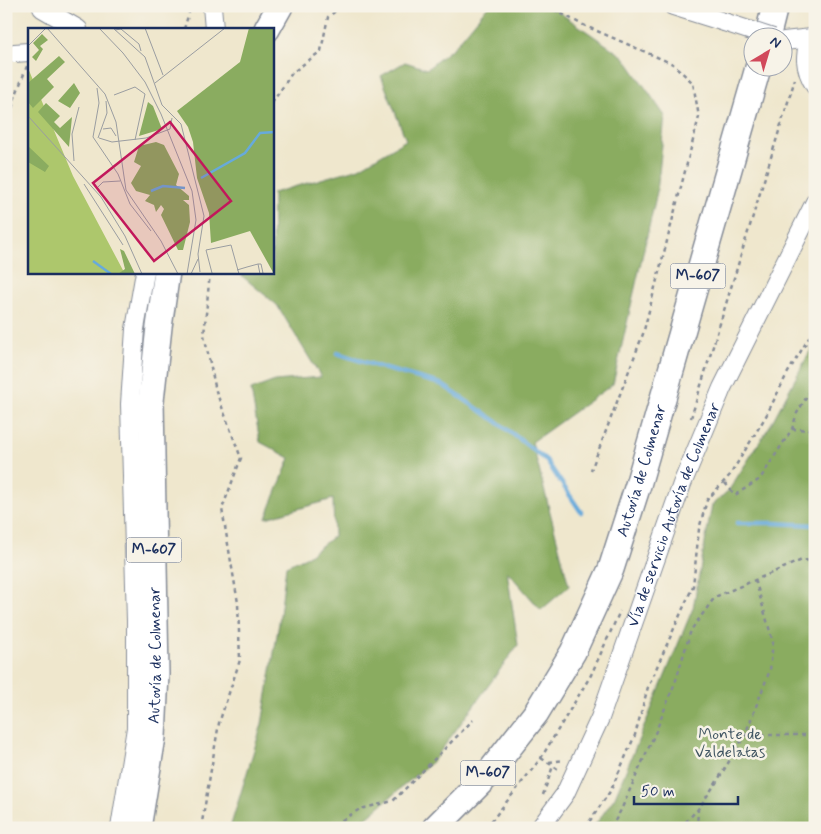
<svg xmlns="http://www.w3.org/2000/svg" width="821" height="834" viewBox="0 0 821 834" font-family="Mynerve,sans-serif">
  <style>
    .forest { fill: #8aac60; stroke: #526e5f }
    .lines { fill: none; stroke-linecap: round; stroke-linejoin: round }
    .stream { stroke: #67aadb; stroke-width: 4.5 }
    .minor-casing { stroke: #858b96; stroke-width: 20 }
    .highway-casing { stroke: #858b96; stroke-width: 28 }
    .path { stroke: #858b96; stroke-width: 2.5; stroke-dasharray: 4 4; stroke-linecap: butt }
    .minor { stroke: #fff; stroke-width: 18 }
    .highway { stroke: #fff; stroke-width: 25 }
    .minor-bridge-casing { stroke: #858b96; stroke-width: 20; stroke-linecap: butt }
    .minor-bridge { stroke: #fff; stroke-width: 18 }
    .labels { text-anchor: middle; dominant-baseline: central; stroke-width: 5; stroke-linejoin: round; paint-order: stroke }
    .shield { fill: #f7f3e8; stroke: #5d6a87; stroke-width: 1 }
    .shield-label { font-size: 15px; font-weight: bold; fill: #1b2f5e }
    .street-label { font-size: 16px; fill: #1b2f5e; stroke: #f7f3e8 }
    .park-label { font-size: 16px; fill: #405562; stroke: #f7f3e8 }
    .inset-river { fill: none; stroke: #67aadb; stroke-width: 2.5 }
    .inset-road { fill: none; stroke: #9a9da1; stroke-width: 1 }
    .view { fill: #c2185b; fill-opacity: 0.15; stroke: #c2185b; stroke-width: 2.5 }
    .inset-edge { fill: none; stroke: #1b2f5e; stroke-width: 2.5 }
  </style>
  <rect width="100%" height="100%" fill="#f7f3e8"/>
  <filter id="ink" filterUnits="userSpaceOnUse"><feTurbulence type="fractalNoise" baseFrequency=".02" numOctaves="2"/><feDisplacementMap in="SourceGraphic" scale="10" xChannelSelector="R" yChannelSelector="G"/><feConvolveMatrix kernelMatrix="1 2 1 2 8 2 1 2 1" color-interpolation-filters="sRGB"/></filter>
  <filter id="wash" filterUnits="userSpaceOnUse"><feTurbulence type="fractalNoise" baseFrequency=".0096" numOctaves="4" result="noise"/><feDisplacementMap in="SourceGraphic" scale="20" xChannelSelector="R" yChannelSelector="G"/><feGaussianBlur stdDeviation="1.12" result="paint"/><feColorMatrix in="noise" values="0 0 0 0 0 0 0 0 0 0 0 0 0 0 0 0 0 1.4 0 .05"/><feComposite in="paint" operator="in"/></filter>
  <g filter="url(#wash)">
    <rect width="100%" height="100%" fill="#efe7cd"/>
    <g class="forest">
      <polygon points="488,6 550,6 624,57 665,116 657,192 613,384 532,442 569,586 541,610 507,571 518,645 434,760 354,828 230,828 262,724 279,623 286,566 308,556 334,536 333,499 266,518 290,458 260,442 251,390 275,381 321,377 277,305 242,276 243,273 272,272 273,193 359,168 406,140 381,76 405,62 427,69 455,46"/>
      <polygon points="815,342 815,828 593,828 615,797 693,608 712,505 729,490 771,424"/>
    </g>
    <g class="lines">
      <g class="stream">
        <polyline points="337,353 386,369 441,384 496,421 546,460 581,512"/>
        <polyline points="737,523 773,523 815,525"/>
      </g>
    </g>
  </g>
  <g filter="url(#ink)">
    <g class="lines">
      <g class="minor-casing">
        <g id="minor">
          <polyline points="212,6 214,29"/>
          <polyline points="673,6 724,22"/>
          <polyline points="42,8 78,29"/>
          <path d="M815 35C801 51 805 70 815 86"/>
          <polyline points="784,41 812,38"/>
          <polyline points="14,53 29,52"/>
          <polyline points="120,828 136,728 136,621 130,404 135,329 145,272"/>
          <path id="s1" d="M540 828 565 794 600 718 682 484 722 388 815 202"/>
        </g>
      </g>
      <g class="highway-casing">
        <g id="highway">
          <polyline points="267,29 280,6"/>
          <polyline points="767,38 775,6"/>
          <path id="s2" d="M138 828 153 737 156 674 151 401 159 327 167 272"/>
          <path id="s3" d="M435 828 485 778 536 713 573 652 611 569 638 485 758 68"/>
        </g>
      </g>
      <g class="path">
        <polyline points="547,6 581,24 673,64 693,83 699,117 643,334 591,470"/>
        <polyline points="814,13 815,6"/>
        <polyline points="184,29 191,6"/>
        <polyline points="272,103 292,73 321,51 328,17 342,6"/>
        <polyline points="6,147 14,100 27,66"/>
        <polyline points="691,418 795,79"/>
        <polyline points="792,429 815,430"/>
        <polyline points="725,483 735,495 760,479 792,429 797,413 815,383"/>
        <polyline points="745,735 815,735"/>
        <polyline points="541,758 559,770"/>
        <polyline points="549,762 564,760"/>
        <polyline points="543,795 553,766"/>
        <polyline points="201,828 219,723 240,660 238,603 222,509 241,458 216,391 204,335 210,272"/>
        <polyline points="340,828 342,820 360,809 393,801 473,720"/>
        <polyline points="486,828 541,758 591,675 620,611"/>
        <polyline points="585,828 611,790 635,735 648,687 693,586 699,529 707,500 730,475 766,416 787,374 815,328"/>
        <polyline points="611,828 621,810 656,731 676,680 691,630 715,597 802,560 815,561"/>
        <polyline points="680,828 698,809 716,783 745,735 770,670 773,642 755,579"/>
        <polyline points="697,828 698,810"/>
      </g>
      <use href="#minor" class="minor"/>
      <use href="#highway" class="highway"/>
      <g class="minor-bridge-casing">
        <polyline id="minor-bridge" points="724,22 773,38"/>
      </g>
      <use href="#minor-bridge" class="minor-bridge"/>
    </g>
  </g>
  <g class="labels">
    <g class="shield">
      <rect x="670.5" y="263.5" width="55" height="25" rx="4"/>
      <rect x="126.5" y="537.5" width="55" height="25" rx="4"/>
      <rect x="460.5" y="760.5" width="55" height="25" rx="4"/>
    </g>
    <g class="shield-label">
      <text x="698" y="276">M-607</text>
      <text x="154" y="550">M-607</text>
      <text x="488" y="773">M-607</text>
    </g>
    <g class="street-label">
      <text stroke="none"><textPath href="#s3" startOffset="419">Autovía de Colmenar</textPath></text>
      <text stroke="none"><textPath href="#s1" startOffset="342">Vía de servicio Autovía de Colmenar</textPath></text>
      <text stroke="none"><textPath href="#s2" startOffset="174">Autovía de Colmenar</textPath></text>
    </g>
    <g class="park-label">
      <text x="730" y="734">Monte de<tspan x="730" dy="18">Valdelatas</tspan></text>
    </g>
  </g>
  <g transform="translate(28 28)">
    <rect width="246" height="246" fill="#efe7cd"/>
    <path d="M0 40 45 148 97 246H0Z" fill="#adc76c"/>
    <path d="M221 0H246V246L222 203 183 215 181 185 169 150 165 114 160 99 149 83 212 34ZM14 6 20 12 12 18 15 21 8 33 4 29 11 22 5 15ZM31 28 37 34 19 51 26 59 5 80 0 74V55ZM46 55 52 65 42 80 30 73ZM120 74 125 78 134 101 111 108ZM18 75 32 88 26 94 32 100 44 89 41 119 10 84ZM128 114 136 117 151 146 148 157 161 168V172H155L161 177 162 194 155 222H150L133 187 136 181 133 177 128 184 126 177 117 173 122 167 108 163 103 155 113 138 106 134 111 118ZM0 118 21 138 17 144 0 134ZM92 221 96 223 107 246H90L97 241Z" fill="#8aac60"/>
    <path class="inset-river" d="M173 150 217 125 232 105 247 104M123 163 135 158 157 160M65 233 83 246"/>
    <path class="inset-road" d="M19 0 77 66 88 94 98 162 133 213 150 246M71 0 95 25 117 54 133 86 164 163 168 192 159 246M85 0 117 29 134 77 153 96 176 188 170 226 172 244M117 0 135 47M87 2 93 1 111 16 113 23M0 18 17 1M127 55 197 0M69 60 71 75 65 109 90 146 102 176 123 203M86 67 107 59 117 66 107 112M0 88 73 169 97 208 114 246M75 101 83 100 88 108M70 110 79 85 78 73M71 110 84 114 118 110 142 101 144 90M46 133 44 106 51 79M56 156 95 217M70 159 75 154 92 153M209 242 219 239 230 236H233L235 245 232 246 230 236M184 245 178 222 203 217 211 246M163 246 170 231"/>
    <path class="view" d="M142 94 203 173 126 233 65 155Z"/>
    <rect width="246" height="246" class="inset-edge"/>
  </g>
  <rect width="821" height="834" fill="none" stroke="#f7f3e8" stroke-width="25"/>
  <g transform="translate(768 52) rotate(38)"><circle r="24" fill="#f7f3e8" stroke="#9fa5b1"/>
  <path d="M0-4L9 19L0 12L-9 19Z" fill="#d1495b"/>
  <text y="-8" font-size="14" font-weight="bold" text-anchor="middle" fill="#1b2f5e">N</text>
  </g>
  <path d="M634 796v8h104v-8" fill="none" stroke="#1b2f5e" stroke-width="2.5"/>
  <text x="641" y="796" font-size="15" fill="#1b2f5e" stroke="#f7f3e8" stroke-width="4" paint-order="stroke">50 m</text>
</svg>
